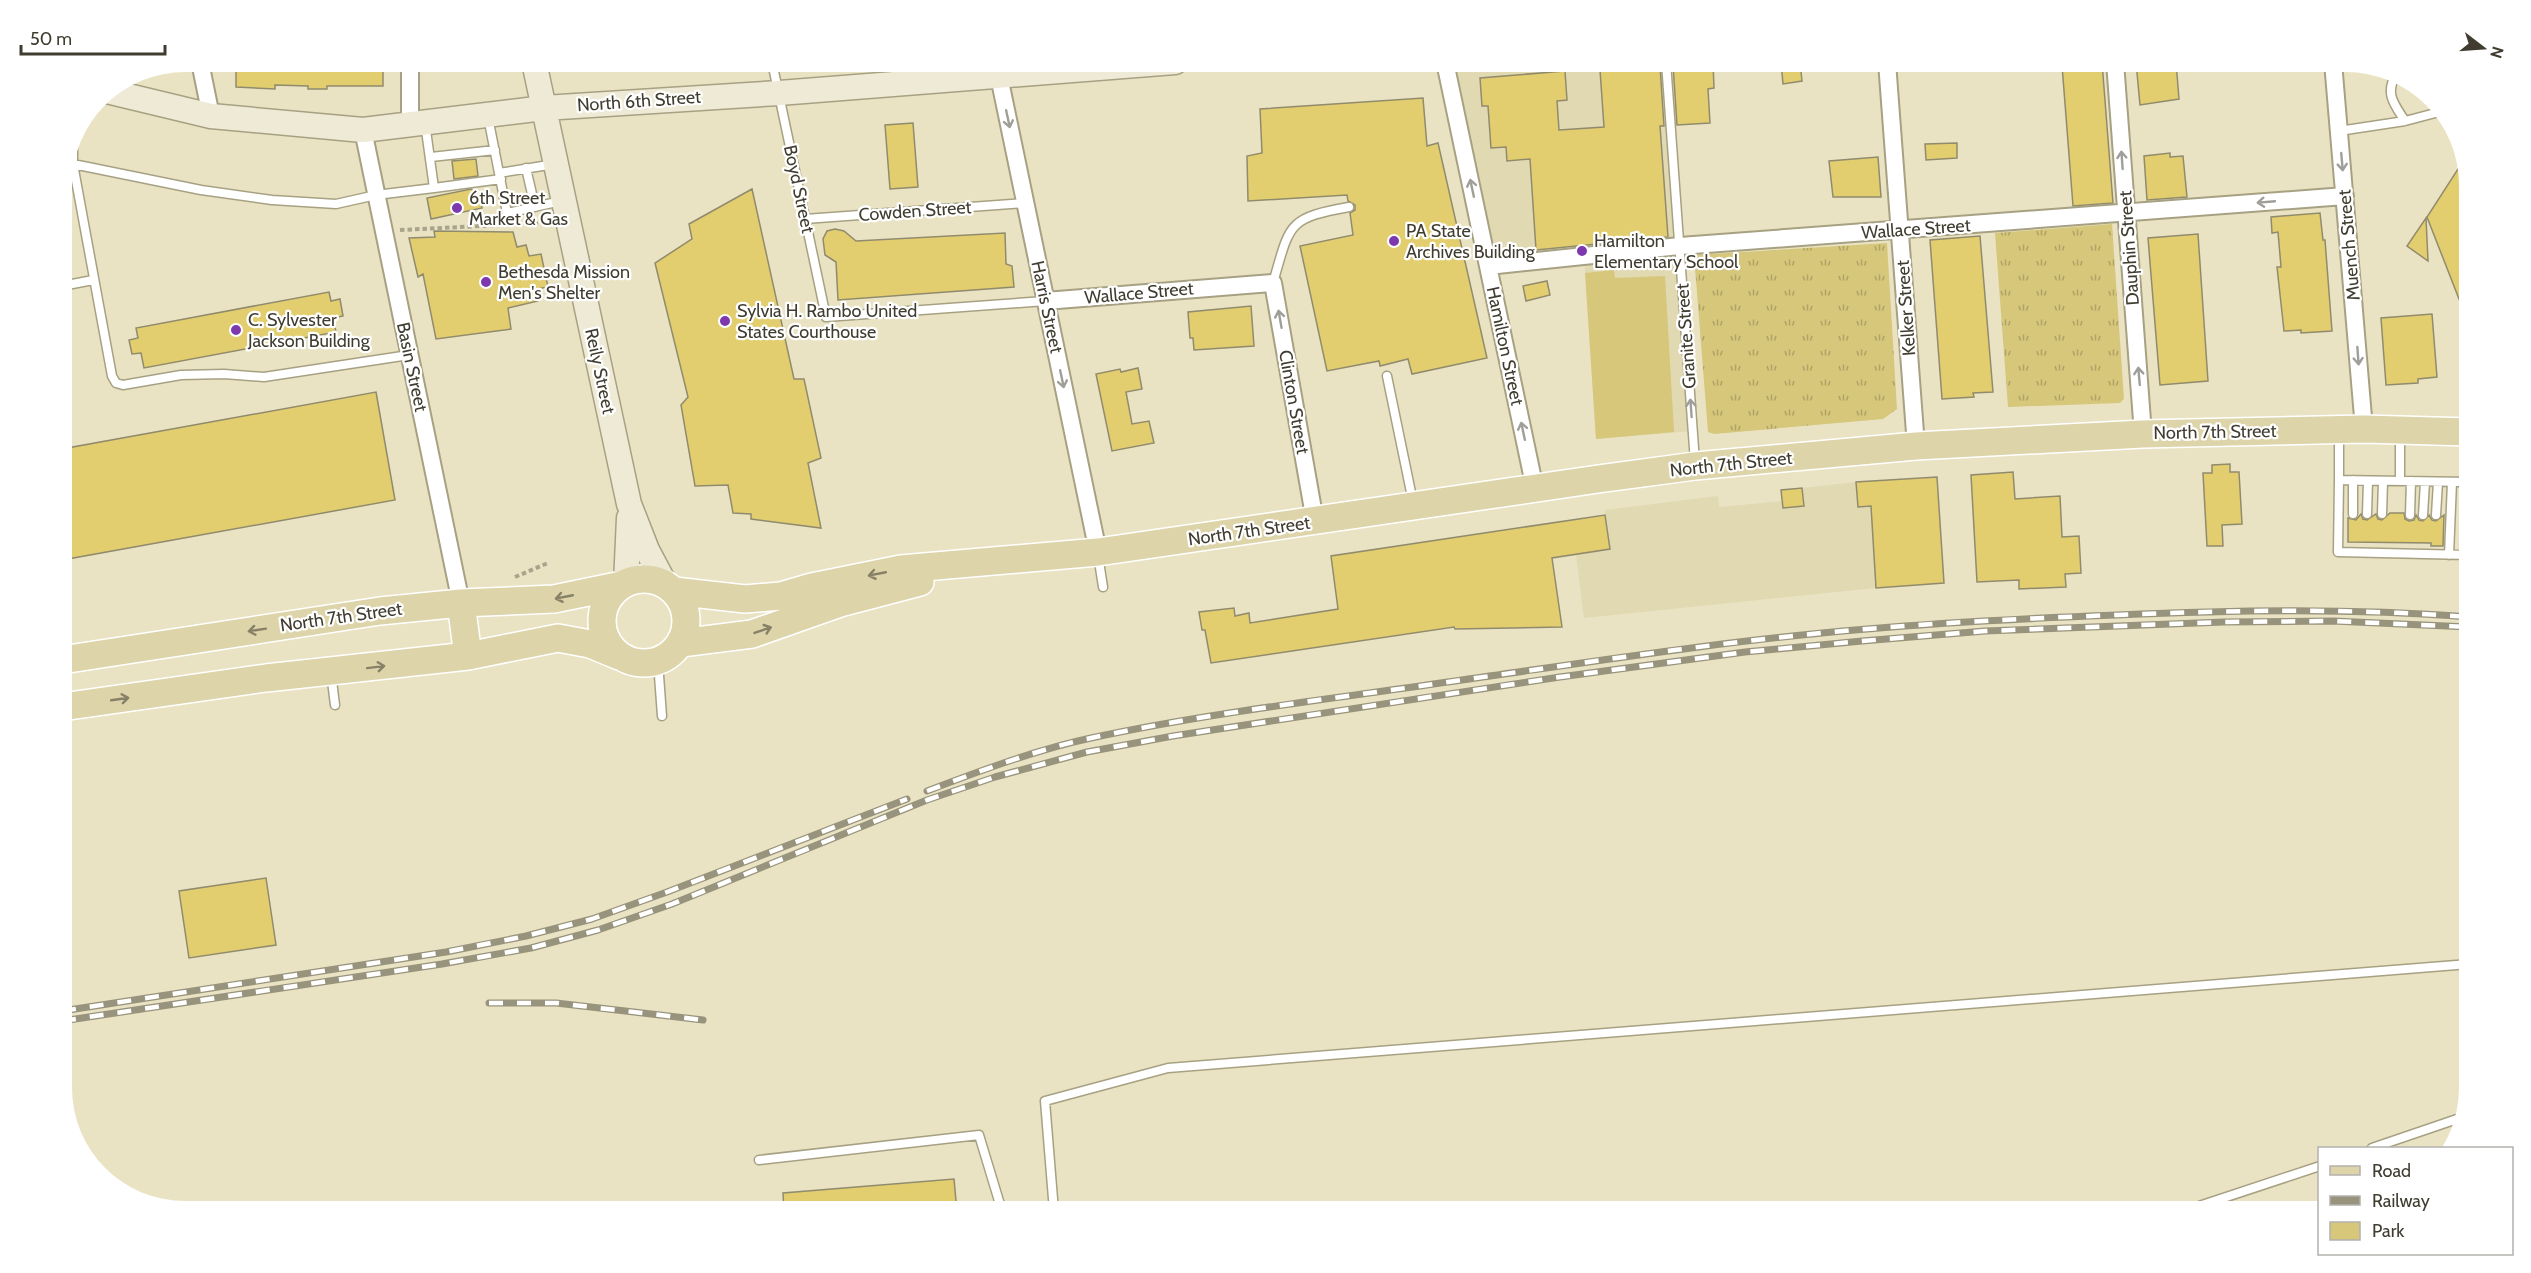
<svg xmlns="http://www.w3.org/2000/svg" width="2531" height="1273" viewBox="0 0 2531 1273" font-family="Cabin,sans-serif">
<defs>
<pattern id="grass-tufts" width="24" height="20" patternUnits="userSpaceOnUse" patternTransform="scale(1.5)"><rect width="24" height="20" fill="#d6c77b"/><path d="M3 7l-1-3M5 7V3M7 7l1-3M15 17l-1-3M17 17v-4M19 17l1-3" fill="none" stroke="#afa365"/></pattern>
</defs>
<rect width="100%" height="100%" fill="#eae3c3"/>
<path fill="#e1d9b1" d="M1445 62H1666L1693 431 1596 439 1584 256 1488 266Z
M1856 482 1858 507 1871 506 1876 588 1584 618 1576 555 1610 549 1605 510 1718 496 1719 507 1782 501 1783 508 1804 506 1802 488Z"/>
<path fill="url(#grass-tufts)" d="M2112 224 2124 399 2120 403 2008 407 1995 233Z
M1887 243 1897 409 1883 419 1714 434 1708 432 1694 255Z"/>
<path fill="#d6c77b" d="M1614 270 1615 278 1665 276 1674 432 1596 439 1585 273Z"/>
<path fill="#e2ce6f" stroke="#918b6d" stroke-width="1.5" d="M236 62H383V86H327V89H308V86L275 85V89L236 87Z
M1676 62H1713L1714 88 1708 89 1710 123 1677 125 1673 65H1676Z
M1781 62H1800L1802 81 1783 84Z
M2076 62H2102L2113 203 2073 206 2062 65Z
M2136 62H2176L2179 99 2140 105Z
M1660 66 1664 126H1660L1668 237 1536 250 1530 159 1507 161 1506 147 1491 148 1488 106H1482L1480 78 1565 71 1567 100 1557 101 1559 130 1604 127 1600 70Z
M1423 98 1427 146 1438 143 1487 358 1412 374 1408 359 1380 366 1379 361 1327 371 1300 246 1353 235 1350 213 1355 210V205L1348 201 1347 195 1248 201 1247 156 1262 153 1260 109Z
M913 123 918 187 890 189 885 125Z
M1957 143V158L1926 160 1925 144Z
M2170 153V157L2183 156 2187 197 2147 200 2144 156Z
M1878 157 1881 197H1833L1829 161Z
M476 159 478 176 454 179 452 161Z
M2458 169 2469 177 2468 322 2427 217Z
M471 189 481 197 482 208 431 219 427 198Z
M752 189 794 379H804L821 458 808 463 821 528 751 519V514L733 513 728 485 695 486 681 405 688 397 655 263 692 239 689 224Z
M2320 213 2323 240H2325L2332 331 2301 333V330L2284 331 2277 267H2281L2278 232 2272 233 2271 217Z
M2426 218 2428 261 2407 246Z
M835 229 844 231 856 241 1005 233 1006 264 1012 266 1014 287 838 300 836 262 825 255 823 239 827 231Z
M434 231 513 232 517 247 526 245 529 256 541 254 548 287 536 289 538 301 508 308 511 329 436 339 423 274 418 277 409 238 435 237Z
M2198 234 2208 381 2160 385 2148 238Z
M1980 236 1993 392 1973 393 1974 397 1942 399 1930 240Z
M1547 281 1550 295 1526 301 1523 286Z
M329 292 331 301 340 299 343 316 333 318 336 332 144 368 141 353 132 354 129 340 138 338 136 328Z
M1251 306 1254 346 1194 350 1193 338H1190L1188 312Z
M2432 314 2437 377 2418 379V383L2386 385 2381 318Z
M1138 368 1142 389 1126 392 1132 424 1149 421 1154 443 1112 451 1096 374 1120 369 1121 372Z
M376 392 395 500 62 560V449Z
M2230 464V472H2239L2242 524 2222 525 2223 546H2207L2203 473H2212V465Z
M2013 472 2015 499 2060 496 2062 537 2079 536 2081 573 2065 574 2066 587 2019 589V580L1977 582 1971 475Z
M1937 477 1944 583 1876 588 1871 506 1858 507 1856 482Z
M1802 488 1804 506 1783 508 1781 490Z
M2390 513H2404L2405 519 2409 521 2414 520 2416 515 2419 520 2423 521 2429 515 2432 520 2436 521 2444 515 2443 546H2431V543L2348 542V518L2356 520 2361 514 2363 519 2367 520 2376 514 2378 519 2382 520Z
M1605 515 1610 549 1552 558 1562 627 1455 629 1454 627 1211 663 1205 630H1202L1199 612 1234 608 1235 616 1249 613 1250 623 1338 609 1331 556Z
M266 878 276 945 189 958 179 891Z
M954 1179 957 1212H784L783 1193Z"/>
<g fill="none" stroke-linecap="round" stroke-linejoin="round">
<defs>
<path id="lane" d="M772 62 826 317 1045 301
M1666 62 1695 462
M2397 73C2384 93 2394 104 2405 121
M488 117 499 173
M2339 131 2405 121 2443 111
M73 133V164L112 376 116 383 123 385 181 375 224 374 264 377 409 355
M431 157 495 150
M555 164 499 173 507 213 561 201
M526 168 535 207
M63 172 73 164 201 190 272 200 336 204 376 195 434 188 425 123
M434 188 501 179
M805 219 1025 203
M1273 283C1290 224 1287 218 1349 207
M62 286 93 280
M1387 376 1413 502
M2339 480V433
M2400 481V434
M2469 482 2339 480 2338 552 2469 555
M2353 514V480
M2367 514 2368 481
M2382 514 2383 481
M2410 515 2411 481
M2423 515 2425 482
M2436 515 2438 482
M1098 555 1103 587
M2449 555 2452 482
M658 662 662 716
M331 673 335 705
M2372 1148 2463 1117
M759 1160 979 1135 1002 1211
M1054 1211 1045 1101 1168 1068 2469 964
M2184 1211 2320 1166"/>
<path id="street" d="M200 62 211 116
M410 62V124
M996 62 1098 552
M1445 62 1535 489
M1887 62 1916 446
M2115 62 2143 434
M2333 62 2364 429
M363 130 461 603
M1488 266 1680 246 2345 196
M1045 301 1273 283 1315 521"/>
<path id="secondary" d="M534 62 629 504 647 550 665 584
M107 91 211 116 363 130 544 108 779 93 1175 62
M626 583 629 518"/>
<path id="primary" d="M602 621a42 42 0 1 1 84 0a42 42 0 1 1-84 0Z
M674 591 745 599 781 596 812 587 901 569 1098 552 1598 479 1695 466 1916 446 2143 434 2364 429 2469 432
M461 603 468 656
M681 643 752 634 840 603 920 582
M62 660 380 611 461 603 554 599 622 585
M62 707 266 678 468 656 558 638 590 644 619 656"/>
</defs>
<use href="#lane" stroke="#a7a183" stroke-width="11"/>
<use href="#street" stroke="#a7a183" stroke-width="20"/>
<use href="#secondary" stroke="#a7a183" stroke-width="27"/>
<use href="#primary" stroke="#fff" stroke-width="30"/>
<path stroke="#a9a48b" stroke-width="4" stroke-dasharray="4.5 3" stroke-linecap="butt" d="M526 224 549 223
M400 230 501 225
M515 577 548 563"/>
<use href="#lane" stroke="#fff" stroke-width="8"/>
<use href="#street" stroke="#fff" stroke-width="16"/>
<use href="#secondary" stroke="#eeead5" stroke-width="24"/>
<use href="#primary" stroke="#ddd4aa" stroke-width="27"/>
<defs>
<path id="rail" d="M927 791C980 771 1035 750 1091 738 1213 712 1339 698 1462 680 1597 661 1731 640 1867 629 1950 622 2033 618 2117 615 2235 610 2352 608 2469 617
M489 1003H556L703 1020
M62 1011 446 952 526 936 592 919 667 892 907 799
M62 1021 442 964 531 948 598 930 672 904 927 800 995 777 1087 752 1173 736 1560 677 1745 652 1862 641 1985 631 2224 622 2333 621 2469 627"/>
</defs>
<use href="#rail" stroke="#98937c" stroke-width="7"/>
<use href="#rail" stroke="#fff" stroke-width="4.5" stroke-dasharray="14" stroke-linecap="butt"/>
</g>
<defs><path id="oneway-shaft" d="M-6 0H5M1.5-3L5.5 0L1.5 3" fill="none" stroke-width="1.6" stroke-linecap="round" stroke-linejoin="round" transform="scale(1.5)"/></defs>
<g stroke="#a09e98">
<use href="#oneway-shaft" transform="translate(1008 119) rotate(78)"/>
<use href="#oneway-shaft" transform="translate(2122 160) rotate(-94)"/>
<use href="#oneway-shaft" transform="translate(2342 162) rotate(85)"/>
<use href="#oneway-shaft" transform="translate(1472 188) rotate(-102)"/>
<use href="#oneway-shaft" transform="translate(2266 202) rotate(175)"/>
<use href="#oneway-shaft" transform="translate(1280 319) rotate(-100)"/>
<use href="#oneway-shaft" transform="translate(2358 356) rotate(86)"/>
<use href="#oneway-shaft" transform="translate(2139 376) rotate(-95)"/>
<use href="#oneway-shaft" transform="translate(1062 379) rotate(78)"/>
<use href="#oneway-shaft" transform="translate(1691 408) rotate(-94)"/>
<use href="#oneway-shaft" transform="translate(1523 431) rotate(-102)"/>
</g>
<g stroke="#878167">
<use href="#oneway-shaft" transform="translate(877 574) rotate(169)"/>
<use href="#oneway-shaft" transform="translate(564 597) rotate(169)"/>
<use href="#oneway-shaft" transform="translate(257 630) rotate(171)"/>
<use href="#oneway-shaft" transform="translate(763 630) rotate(-19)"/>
<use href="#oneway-shaft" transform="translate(376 667) rotate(-7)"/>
<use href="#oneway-shaft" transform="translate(120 699) rotate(-8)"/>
</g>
<g fill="#7c38ac" stroke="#fff" stroke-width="2">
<circle cx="457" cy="208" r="6"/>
<circle cx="1394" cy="241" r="6"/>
<circle cx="1582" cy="251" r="6"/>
<circle cx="486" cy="282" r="6"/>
<circle cx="725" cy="321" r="6"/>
<circle cx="236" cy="330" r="6"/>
</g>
<g text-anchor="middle" stroke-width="4.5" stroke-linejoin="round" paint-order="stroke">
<g font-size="18" fill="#403d30" stroke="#fff">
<text transform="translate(639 101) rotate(-4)" y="6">North 6th Street</text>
<text transform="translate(799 189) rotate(78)" y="6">Boyd Street</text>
<text transform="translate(915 211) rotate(-4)" y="6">Cowden Street</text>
<text transform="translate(1916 229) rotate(-4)" y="6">Wallace Street</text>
<text transform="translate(2349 245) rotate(-95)" y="6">Muench Street</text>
<text transform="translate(2129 248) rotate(-94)" y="6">Dauphin Street</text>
<text transform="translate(1139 293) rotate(-5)" y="6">Wallace Street</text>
<text transform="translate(1047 307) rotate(78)" y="6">Harris Street</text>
<text transform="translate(1906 308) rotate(-94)" y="6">Kelker Street</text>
<text transform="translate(1686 336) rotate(-94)" y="6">Granite Street</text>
<text transform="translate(1505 346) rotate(78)" y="6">Hamilton Street</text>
<text transform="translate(412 367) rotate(78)" y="6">Basin Street</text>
<text transform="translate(600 371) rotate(78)" y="6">Reily Street</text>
<text transform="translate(1294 402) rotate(80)" y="6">Clinton Street</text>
<text transform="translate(2215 432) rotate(-1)" y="6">North 7th Street</text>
<text transform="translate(1731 464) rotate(-6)" y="6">North 7th Street</text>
<text transform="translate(1249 531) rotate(-8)" y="6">North 7th Street</text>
<text transform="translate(341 617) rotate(-8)" y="6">North 7th Street</text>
</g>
<g font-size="18" fill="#403d30" stroke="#fff" text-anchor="start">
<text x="469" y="204">6th Street<tspan x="469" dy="21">Market &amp; Gas</tspan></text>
<text x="1406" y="237">PA State<tspan x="1406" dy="21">Archives Building</tspan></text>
<text x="1594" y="247">Hamilton<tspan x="1594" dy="21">Elementary School</tspan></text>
<text x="498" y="278">Bethesda Mission<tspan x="498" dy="21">Men's Shelter</tspan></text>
<text x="737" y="317">Sylvia H. Rambo United<tspan x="737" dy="21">States Courthouse</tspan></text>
<text x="248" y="326">C. Sylvester<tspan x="248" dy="21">Jackson Building</tspan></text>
</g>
</g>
<path d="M0 0H2531V1273H0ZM185 72H2346A113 113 0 0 1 2459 185V1088A113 113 0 0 1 2346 1201H185A113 113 0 0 1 72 1088V185A113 113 0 0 1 185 72Z" fill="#fff" fill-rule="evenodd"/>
<rect x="2318" y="1147" width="195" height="108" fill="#ffffff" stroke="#b3b1ac" stroke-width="1.5"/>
<rect x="2330" y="1166" width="30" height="9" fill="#ddd4aa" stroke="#b3b1ac" stroke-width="1.5"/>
<text x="2372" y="1177" font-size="18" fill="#403d30">Road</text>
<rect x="2330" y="1196" width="30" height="9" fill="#98937c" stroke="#b3b1ac" stroke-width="1.5"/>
<text x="2372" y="1207" font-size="18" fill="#403d30">Railway</text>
<rect x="2330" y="1222" width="30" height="18" fill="#d6c77b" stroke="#b3b1ac" stroke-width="1.5"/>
<text x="2372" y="1237" font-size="18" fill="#403d30">Park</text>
<g transform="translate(2483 48) rotate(107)" stroke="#ffffff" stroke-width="4.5" paint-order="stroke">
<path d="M0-4.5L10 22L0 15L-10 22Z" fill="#403d30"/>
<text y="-9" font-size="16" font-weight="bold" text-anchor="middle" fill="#403d30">N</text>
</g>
<path d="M21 45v9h144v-9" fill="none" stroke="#403d30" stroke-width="3"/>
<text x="30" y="45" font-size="18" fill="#403d30" stroke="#ffffff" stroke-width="4.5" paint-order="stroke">50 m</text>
</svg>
